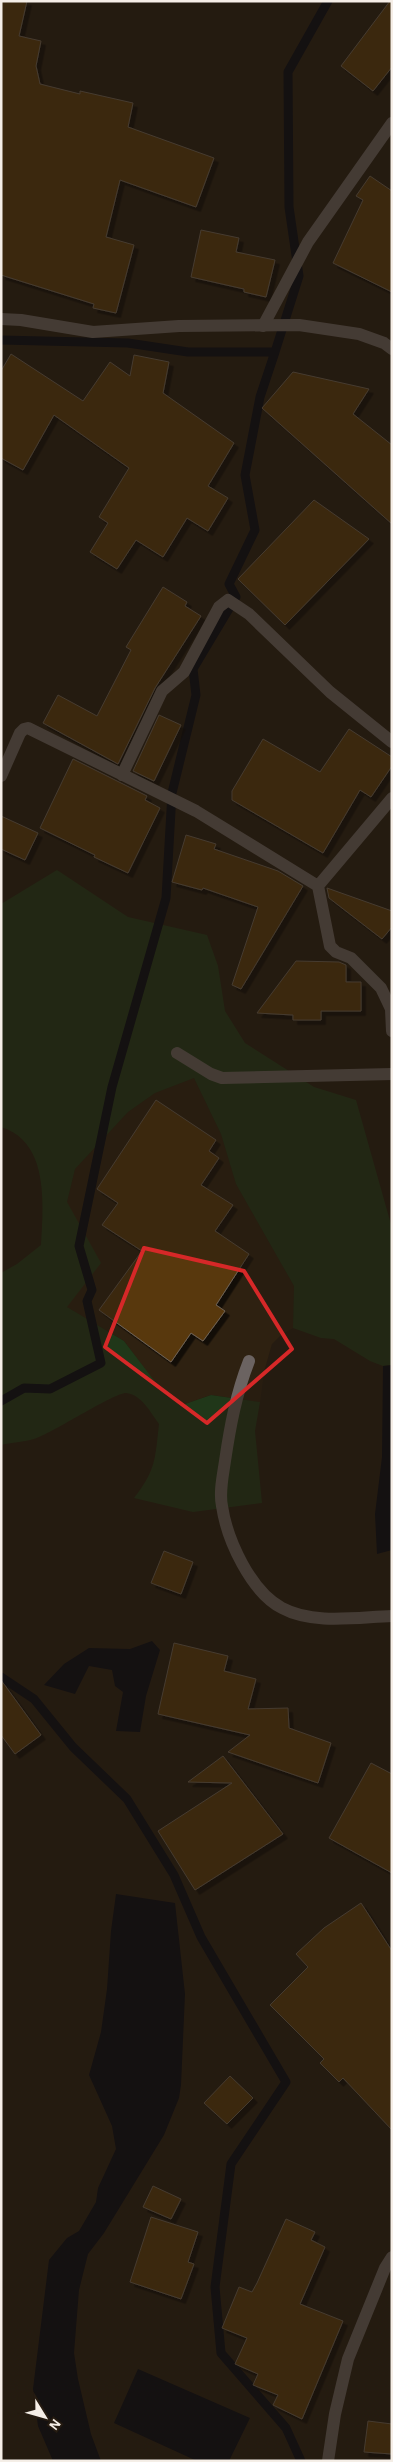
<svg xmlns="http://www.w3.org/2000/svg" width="393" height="2462" viewBox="0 0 393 2462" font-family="'Alegreya Sans',sans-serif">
<defs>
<filter id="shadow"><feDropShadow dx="4.5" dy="4.5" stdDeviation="0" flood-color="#0009"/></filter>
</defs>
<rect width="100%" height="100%" fill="#251b11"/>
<path fill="#2e2111" d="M194 1078 221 1134 236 1184 294 1286 293 1328 282 1334 272 1344 264 1372 260 1402 211 1395 185 1404 165 1396 124 1341 67 1307V1202L75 1169 128 1112 155 1093Z"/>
<path fill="#203719" d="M57 870 128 917 207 935 218 966 225 1011 245 1043 314 1087 356 1100 392 1228V1365L383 1366 370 1361 334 1339 321 1338 293 1328 294 1286 236 1184 221 1134 194 1078 155 1093 128 1112 75 1169 67 1202 101 1263 67 1307 124 1341 166 1396 185 1404 211 1395 260 1402 255 1431 262 1503 193 1512 134 1498C156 1470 155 1459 159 1424 151 1413 141 1394 126 1393 114 1393 57 1430 39 1437 28 1442 13 1442 1 1445V1273L17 1264 41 1245C43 1206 50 1142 1 1127V904Z"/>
<path fill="#000513" d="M392 1365V1550L377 1554 375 1514 382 1457 383 1366Z
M152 1641 160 1650 146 1696 140 1732 116 1731 123 1692 115 1686 112 1670 89 1666 75 1694 44 1685 64 1664 89 1648 130 1649Z
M116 1894 175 1903 185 1994 181 2085 179 2098 164 2135 104 2233 88 2254 79 2290 74 2353 78 2379 91 2434 101 2461H53L38 2426 33 2389 49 2260 67 2238 79 2231 96 2202 98 2188 116 2149 112 2126 89 2075 101 2032 107 1989 111 1931Z
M138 2369 250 2418 229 2461H197L114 2423Z"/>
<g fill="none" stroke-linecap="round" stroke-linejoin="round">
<path stroke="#000513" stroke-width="9" d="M1 340 128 343 188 352H275L299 276 289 207 288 72 328 1
M1 1401 24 1388 50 1389 101 1363 87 1301 92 1290 79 1246 112 1087 166 898 172 793 196 695 193 669 236 597 229 584 255 530 245 475 260 397 275 352
M1 1677 34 1699 73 1747 127 1799 174 1875 201 1937 286 2082 231 2164 215 2287 221 2353 286 2428 301 2461"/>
</g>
<path fill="#583709" stroke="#6e6256" filter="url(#shadow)" d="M1 1H27L19 36 41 41 36 66 40 84 80 94V91L133 103 128 127 214 158 196 207 120 180 106 237 134 245 116 313 93 308 94 304 1 275Z
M390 1H392V67L373 91 341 66Z
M370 176 392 191V292L333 263 363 200 356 196Z
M201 230 239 238 236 252 275 260 266 297 244 292V289L191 277Z
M11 354 83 401 110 362 130 376 134 355 169 362 163 393 234 443 208 486 228 498 208 531 187 518 163 557 136 540 117 569 90 552 108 523 99 517 129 468 54 415 23 470 1 458V371Z
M293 372 369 389 353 414 392 445V524L262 408Z
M314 500 369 539 285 625 238 579Z
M163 587 187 602 185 606 201 616 155 688 118 764 43 723 58 695 97 716 131 650 126 647Z
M159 715 181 725 154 781 133 771Z
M349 729 392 757V766L371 797 360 790 323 853 232 800V791L263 739 320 772Z
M73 759 147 796 145 800 160 808 128 873 94 857 95 855 40 828Z
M1 816 38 833 25 860 1 849Z
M186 835 216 844 214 849 278 871 303 886 241 989 232 985 258 907 203 888 202 890 172 882Z
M327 888 392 911V927L382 939 329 898Z
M296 961 339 962 346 965V982H361V1011H321V1020H293V1015L257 1013Z
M156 1100 216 1140 209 1151 219 1158 201 1185 233 1205 215 1231 249 1254 216 1305 225 1311 203 1341 191 1333 171 1362 99 1310 142 1251 102 1225 118 1203 97 1189Z
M164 1551 193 1562 181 1594 151 1583Z
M174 1643 228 1656 224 1671 256 1679 248 1709 288 1708 289 1728 331 1743 318 1783 228 1752 250 1735 158 1714Z
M1 1680 41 1735 15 1754 1 1735Z
M223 1756 283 1834 195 1890 158 1831 232 1783 188 1782Z
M371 1763 392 1774V1873L329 1838Z
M361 1903 392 1951V2130L343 2078 339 2082 320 2063 324 2059 270 2005 308 1967 296 1954 324 1928Z
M230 2076 253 2098 227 2124 204 2103Z
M153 2186 181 2199 171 2219 143 2207Z
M151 2217 198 2232 188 2262 194 2264 181 2299 130 2282Z
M286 2219 315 2232 311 2240 325 2247 300 2304 343 2321 302 2419 273 2405 278 2395 253 2385 258 2374 235 2364 247 2338 222 2328 239 2287 252 2292 257 2283Z
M368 2421 392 2424V2454L364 2452Z"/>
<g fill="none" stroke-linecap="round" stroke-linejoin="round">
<path stroke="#6b6361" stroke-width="12" d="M249 1361C236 1394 230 1427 225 1461 223 1475 219 1492 222 1506 227 1540 251 1592 282 1608 313 1625 358 1617 392 1616"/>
<path stroke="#6b6361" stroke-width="12" d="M263 326 308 242 392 123
M122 775 162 691 184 672 219 607 228 600 249 614 330 692 392 742
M1 776 20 733 24 729 28 728 196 811 318 886 330 946 336 952 351 958 381 988 391 1009 392 1031
M318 886 392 798
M177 1053 211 1074 222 1078 392 1074"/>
<path stroke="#6b6361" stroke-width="12" d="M1 319 21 320 93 332 179 326 299 325 359 334 384 343 392 349
M328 2461 335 2414 348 2359 385 2268 392 2257"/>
</g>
<path d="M0 0H393V2462H0ZM144 1248 244 1271 292 1349 207 1423 105 1347Z" fill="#251b11" fill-opacity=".55" fill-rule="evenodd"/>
<path fill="none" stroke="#d62828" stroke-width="4" stroke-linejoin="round" d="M144 1248 244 1271 292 1349 207 1423 105 1347Z"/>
<rect width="393" height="2462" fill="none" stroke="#f5eee7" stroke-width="5"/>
<g transform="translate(45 2417) rotate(127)" stroke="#251b11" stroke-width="4" paint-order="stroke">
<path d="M0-4L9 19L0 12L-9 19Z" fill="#f5eee7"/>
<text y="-8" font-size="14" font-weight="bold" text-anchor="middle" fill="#f5eee7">N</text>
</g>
</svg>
